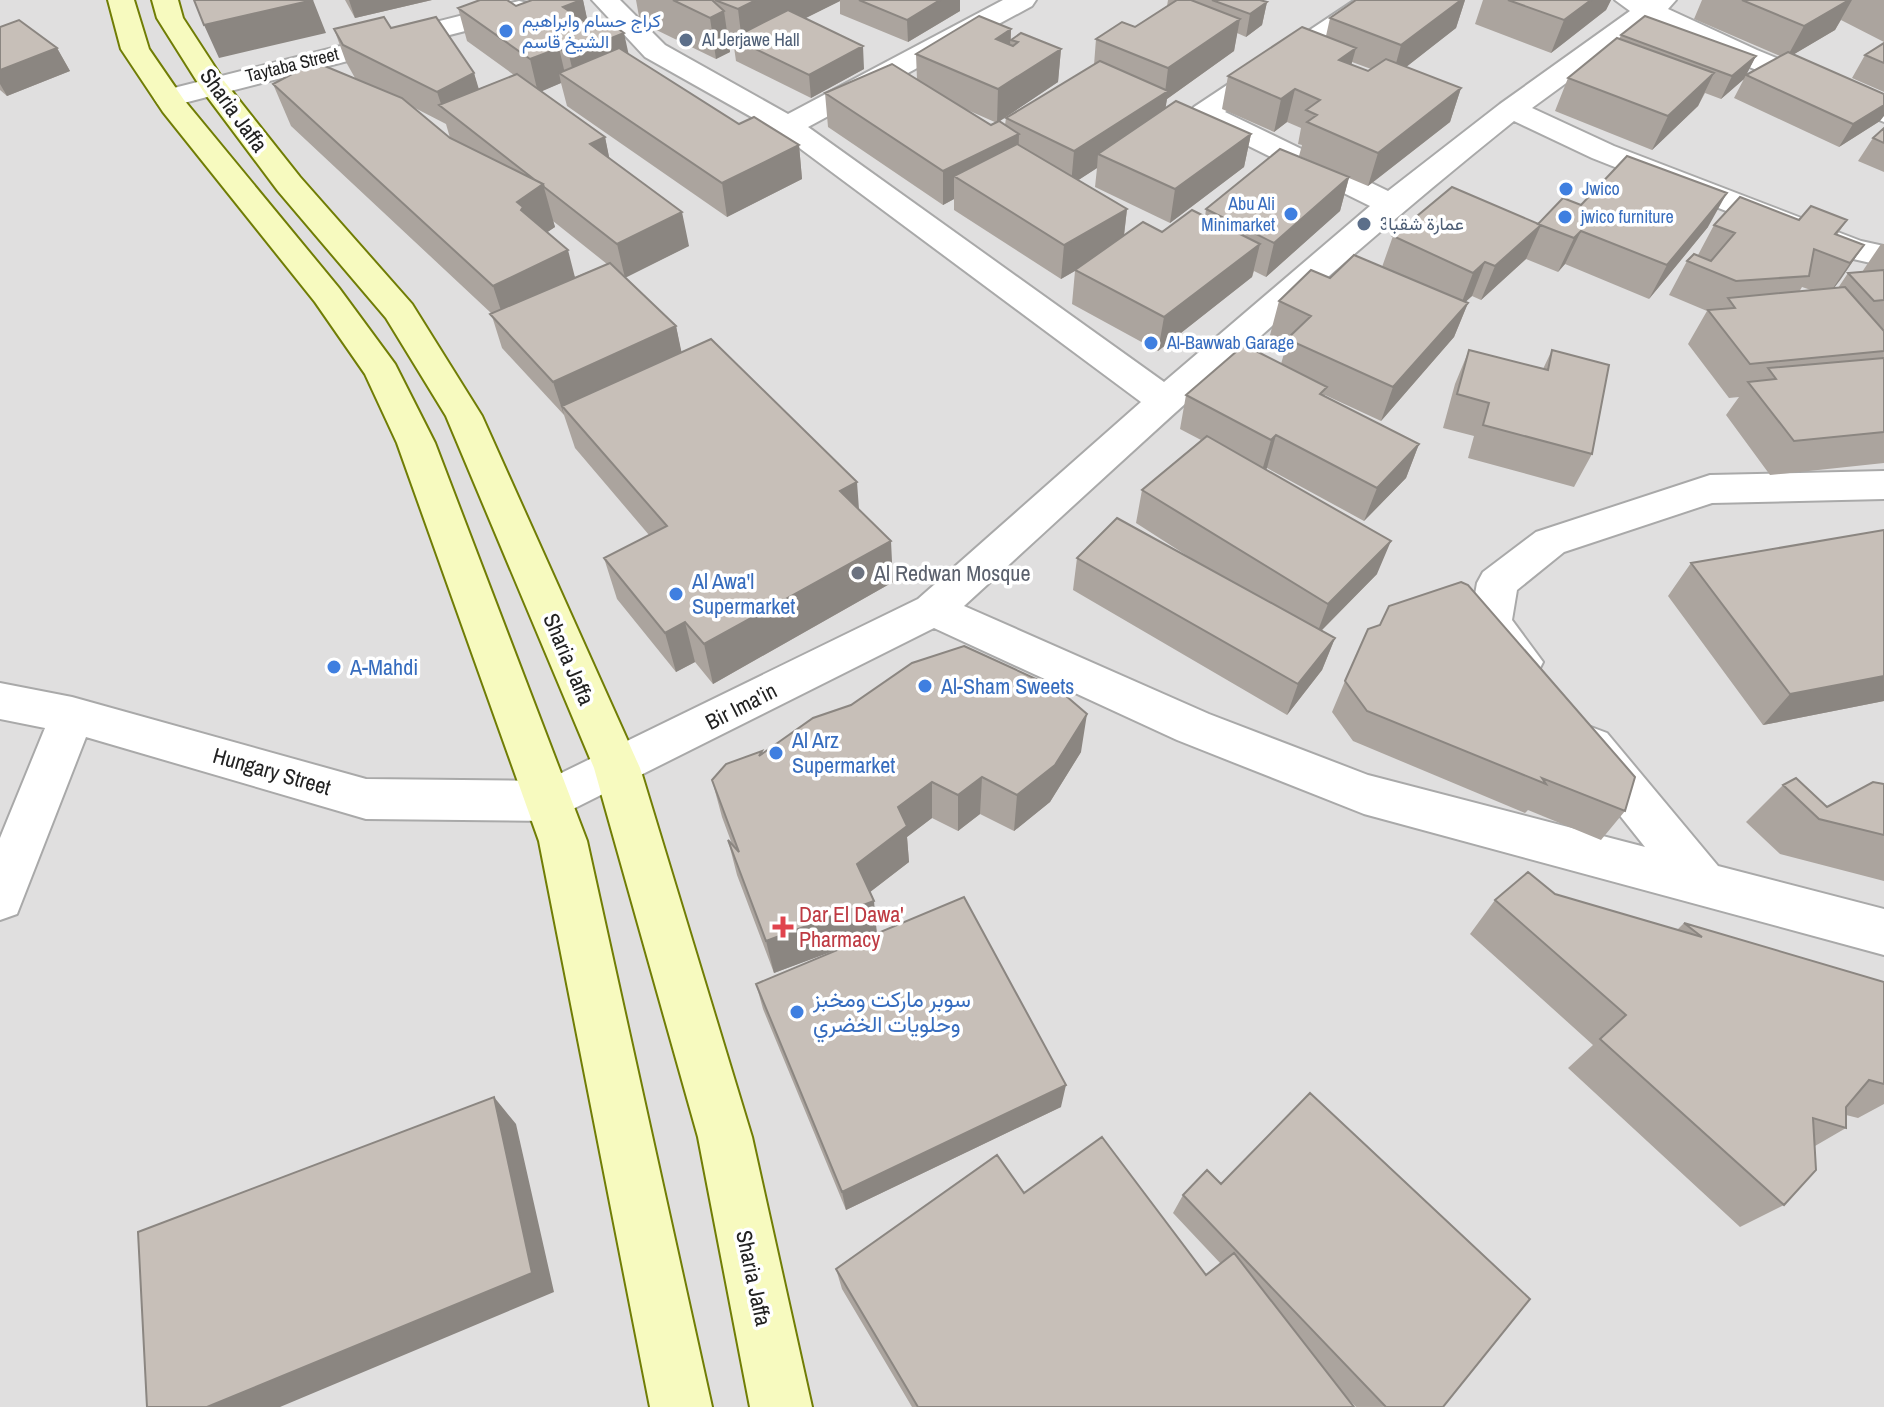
<svg xmlns="http://www.w3.org/2000/svg" width="1884" height="1407" viewBox="0 0 1884 1407" font-family="'Archivo Narrow',Vazirmatn,sans-serif">
<rect width="100%" height="100%" fill="#f2efe9"/>
<path fill="#e0dfdf" d="M0 0H1884V1407H0Z"/>
<g fill="none" stroke-linecap="round" stroke-linejoin="round">
<defs>
<path id="minor" d="M592 0H620L665 45 788 114 1003 0H1036L1032 6 808 127 1164 382 1370 206 1194 119 1189 113 1194 107 1355 0H1386L1225 112 1388 191 1500 104 1630 11 1615 0H1676L1668 9 1757 50 1884 103V122L1737 62 1651 21 1532 108 1614 146 1861 241 1884 246V266L1840 256 1592 158 1514 121C1323 274 1144 441 964 606L1209 714 1368 775 1645 847 1575 759 1568 746 1575 733 1591 727 1607 733 1718 866 1884 909V955L1364 814 1177 740 934 628 549 821 366 819 86 737 17 914 0 920V838L45 728 0 719V683L72 697 366 779 545 781 918 599 1141 402 778 132 645 57Z
M519 1 528 3 532 9 528 15 168 107 158 104 154 98 158 92Z
M1884 471V499L1712 503 1564 552 1517 590 1512 620 1543 662 1537 674C1504 685 1485 650 1470 623L1477 583 1483 572 1536 532 1710 475Z"/>
<path id="secondary" d="M108 0H134L149 49 184 100 339 288 395 364 435 443 587 841 712 1407H650L539 841 397 443 365 374 315 302 163 112 121 49Z
M152 0H178L183 18 224 81 300 177 412 304 482 416 640 768 752 1137 812 1407H750L698 1137 594 768 446 416 386 318 278 191 203 91 157 18Z"/>
</defs>
<use href="#minor" stroke="#a9a9a9" stroke-width="4"/>
<use href="#secondary" stroke="#707d05" stroke-width="4"/>
<use href="#minor" fill="#fff" fill-rule="evenodd"/>
<use href="#secondary" fill="#f7fabf" fill-rule="evenodd"/>
</g>
<path fill="#aba49e" fill-rule="evenodd" d="M345 0H432L355 18Z
M583 0 588 24 629 54 739 124 799 145 802 179 727 217 567 106 561 83 541 91 605 137 609 158 689 246 625 277 676 326 681 352 859 510 893 582 713 684 695 662 676 672 617 599 604 558 649 535 575 448 564 415 502 348 491 313 291 126 273 84 365 83 355 78 346 62 334 29 391 28 474 73 478 89 514 75 467 41 458 8 516 6ZM413 107 446 124 450 138ZM553 221 607 264 575 277 547 232 555 227Z
M636 0H960V11L908 42 840 14V1L805 18 864 69 811 98 736 61 734 47 729 44 730 52 716 59 640 22Z
M1168 0H1260L1267 2 1262 25 1246 37 1237 33 1234 51 1167 99 1165 108 1251 134 1244 167 1170 223 1095 187 1097 168 1078 180 1127 209 1124 236 1162 232 1205 217 1206 209 1324 167 1299 156 1302 145 1298 144 1301 128 1287 122 1274 132 1222 109 1228 76 1326 36 1330 18 1356 0H1465L1456 28 1406 67 1461 88 1450 122 1368 186 1349 178 1340 211 1266 277 1254 271 1252 277 1158 351 1072 304 1075 271 1061 279 954 210V199L943 205 828 127 825 93 917 80 916 54 1011 29V45V40L1061 49 1058 82 998 122 1005 125 1006 118 1094 65 1096 39 1135 27 1167 6ZM1352 62 1371 69 1368 71 1351 65ZM963 108 997 123 991 125Z
M1483 0H1611L1606 10 1551 53 1475 24Z
M1702 0H1884V42L1841 20 1835 30 1794 54 1880 121 1839 147 1734 98 1746 75 1780 56 1694 19Z
M0 27 57 48 70 71 7 96 0 90Z
M1621 35 1756 56 1744 79 1721 99 1705 93 1698 106 1652 150 1555 111 1568 78 1619 39Z
M1884 43V92L1852 78 1865 55Z
M1884 128V172L1858 161 1873 138Z
M1581 205 1708 227 1649 299 1565 264 1558 272 1526 259 1481 300 1472 296 1465 302 1468 303 1454 337 1381 421 1325 395 1324 396 1419 444 1406 478 1364 521 1267 468 1266 470 1377 574 1321 631 1335 638 1322 670 1287 715 1073 590 1077 558 1203 566 1136 523 1142 490 1201 440 1180 429 1186 395 1281 364 1287 343 1270 335 1279 301 1330 278 1382 267 1393 236 1538 224Z
M1799 220H1847L1837 235 1864 245 1834 288H1838L1848 273 1862 272 1881 244H1884V463L1770 475 1726 415 1739 397 1729 398 1688 344 1707 311 1669 295 1687 261 1698 255 1714 225ZM1802 287 1811 290 1799 292Z
M1469 350 1543 369 1552 350 1592 454 1574 487 1468 458 1474 436 1443 428 1455 384Z
M1691 563 1884 701 1763 725 1668 596Z
M1345 681 1625 811 1601 840 1528 810 1525 813 1353 741 1332 712Z
M762 751V753L1081 752 1050 802 1014 831 980 814 958 831 932 818 907 837 909 862 870 892 877 934 1061 1107 846 1210 763 1009 756 984 853 943 774 973 737 875 728 840 732 844 722 817 712 780Z
M1884 784V881L1780 854 1746 822 1783 785 1827 807Z
M1555 894 1677 930 1684 923 1884 982V1104L1858 1118 1846 1115V1128L1815 1146 1784 1205 1740 1227 1568 1068 1593 1045 1470 934 1495 900Z
M1024 1193 1206 1275 1221 1264 1173 1213 1183 1195 1443 1407H1356L1341 1391 1354 1407H912L842 1289 836 1269Z"/>
<path fill="#8b8681" d="M313 0 326 33 219 58 204 25Z
M349 0H432L355 18Z
M581 0H583L590 32 563 7Z
M756 0H840V1L750 46 742 42 738 9Z
M940 0H960V11L908 42 907 20Z
M1461 0H1465L1456 28 1392 78 1401 45Z
M1591 0H1611L1606 10 1551 53 1564 20Z
M1849 0H1852L1835 30 1786 59 1804 26Z
M1267 2 1262 25 1246 37 1250 14Z
M724 11 730 52 716 59 710 18Z
M1240 19 1234 51 1167 99 1163 124 1098 154 1097 168 1071 185 1074 151 1165 93 1168 68Z
M1011 29 1009 62 996 39Z
M624 33 631 65 576 85 569 55Z
M863 46 864 69 811 98 809 75Z
M57 48 70 71 7 96 0 84V70Z
M559 48 566 78 559 73 561 83 538 93 530 59Z
M1356 48 1347 80 1339 60Z
M1061 49 1058 82 997 123 998 89Z
M1756 56 1744 79 1721 99 1732 76Z
M474 73 484 106 442 107 437 92Z
M1714 73 1698 106 1652 150 1668 116Z
M1461 88 1450 122 1368 186 1378 153Z
M1295 89 1287 122 1274 132 1281 99Z
M1884 105V116L1880 121 1839 147 1853 124Z
M1019 134 1018 167 954 176V199L943 205V171Z
M1251 134 1244 167 1170 223 1175 189Z
M605 137 612 171 590 144Z
M799 145 802 179 727 217 722 183Z
M1349 177 1340 211 1266 277 1274 243Z
M543 184 555 227 533 242 517 202Z
M1727 193 1708 227 1649 299 1667 265Z
M1127 209 1123 243 1061 279 1064 245Z
M682 212 689 246 625 278 617 244Z
M1541 225 1526 259 1481 300 1495 266Z
M1581 231 1565 264 1558 272 1574 238Z
M1260 244 1252 277 1158 351 1164 317Z
M1864 245 1841 279 1827 297 1850 263Z
M568 250 579 293 507 329 493 286Z
M1485 262 1472 296 1460 307 1473 273Z
M1468 303 1454 337 1381 421 1393 387Z
M676 326 683 359 562 406 564 415 553 382Z
M1276 435 1267 468 1261 474 1271 440Z
M1419 444 1406 478 1364 521 1377 488Z
M857 482 860 523 840 491Z
M891 541 893 582 713 684 704 644Z
M1391 541 1377 574 1316 636 1328 604Z
M685 622 695 662 676 672 665 633Z
M1335 638 1322 670 1287 715 1298 684Z
M1884 676V701L1763 725 1790 694Z
M1087 714 1081 752 1050 802 1014 831 1017 795Z
M982 777 980 814 958 831V795Z
M932 782V818L907 837 909 862 861 899 857 864 898 807Z
M874 901 877 935 774 973 766 941Z
M1066 1085 1061 1107 846 1210 842 1192Z
M494 1097 516 1124 554 1292 280 1407H207Z"/>
<path fill="#c7bfb8" stroke="#8b8681" stroke-width="2" d="M194 0H313L204 25Z
M480 0H507L516 6 532 0H581L563 7 596 29 610 23 624 33 569 55 559 48 530 59 458 8Z
M673 0H712L724 11 710 18Z
M715 0H756L738 9Z
M859 0H940L907 20Z
M1177 0H1191L1240 19 1168 68 1096 39 1122 22 1135 27Z
M1212 0H1260L1267 2 1250 14Z
M1356 0H1461L1401 45 1330 18Z
M1508 0H1591L1564 20Z
M1742 0H1849L1804 26Z
M788 10 863 46 809 75 733 38Z
M979 16 1011 29 996 39 1013 46 1018 42 1011 40 1021 33 1061 49 998 89 916 54Z
M1645 16 1756 56 1732 76 1621 35Z
M384 17 391 28 436 17 474 73 437 92 343 45 334 29Z
M19 20 57 48 0 70V27Z
M1302 27 1356 48 1339 60 1368 71 1386 59 1461 88 1378 153 1307 122 1317 115 1306 110 1320 100 1295 89 1281 99 1228 76Z
M1617 38 1714 73 1668 116 1568 78Z
M1884 43V63L1865 55Z
M619 48 739 124 754 117 799 145 722 183 559 73Z
M1788 52 1884 94V105L1853 124 1746 75Z
M1100 61 1168 91 1074 151 1006 118Z
M315 62 402 98 450 138 543 184 517 202 523 207 521 210 568 250 493 286 273 84Z
M892 64 991 125 999 121 1019 134 943 171 825 93Z
M517 74 605 137 590 144 682 212 617 244 544 187 543 184 535 180 439 105Z
M1176 101 1251 134 1175 189 1098 154Z
M1884 128V143L1873 138Z
M1017 144 1127 209 1064 245 954 176Z
M1280 149 1349 177 1274 243 1206 209Z
M1627 156 1727 193 1667 265 1581 231 1574 238 1538 224 1563 198 1581 205Z
M1452 187 1541 225 1495 266 1485 262 1473 273 1393 236Z
M1740 197 1799 220 1811 206 1847 220 1835 234 1864 245 1850 263 1814 249 1809 276 1736 281 1687 261 1694 254 1711 261 1735 233 1714 225Z
M1192 210 1260 244 1164 317 1075 270 1143 222 1162 232Z
M1354 255 1468 303 1393 387 1287 339 1311 316 1279 301 1311 270 1330 278Z
M610 263 676 326 553 382 490 314Z
M1884 270V300L1874 301 1848 273Z
M1845 287 1884 331V351L1750 364 1708 310 1735 308 1728 298Z
M711 339 857 482 840 491 891 541 704 644 685 622 665 633 604 558 667 526 562 406Z
M1244 345 1327 387 1320 394 1419 444 1377 488 1276 435 1271 440 1186 395Z
M1469 350 1548 370 1552 350 1609 365 1592 454 1483 425 1489 403 1457 394Z
M1884 358V432L1794 441 1748 382 1776 379 1768 368Z
M1207 436 1391 541 1328 604 1142 490Z
M1117 518 1335 638 1298 684 1077 558Z
M1884 530V676L1790 694 1691 563Z
M1461 582 1468 585 1635 777 1625 811 1542 778 1546 784 1367 711 1345 681 1368 629 1380 625 1389 606Z
M964 646 1058 689 1087 714 1055 765 1017 795 982 777 958 795 932 782 898 807 907 826 857 864 874 901 766 941 728 840 739 852 712 780 726 764 762 751 759 756 813 718 851 705 912 663Z
M1796 778 1827 807 1873 782 1884 784V835L1819 819 1783 785Z
M1528 872 1555 894 1702 937 1684 923 1884 982V1084L1869 1080 1846 1107V1128L1813 1118 1816 1170 1784 1205 1600 1039 1626 1015 1495 900Z
M964 897 1066 1085 842 1192 756 984Z
M1310 1093 1530 1299 1443 1407H1386L1183 1195 1207 1170 1221 1184Z
M494 1097 532 1273 207 1407H147L138 1232Z
M1102 1137 1206 1275 1234 1253 1354 1407H918L836 1269 997 1155 1024 1193Z"/>
<g fill="#3f7fe0" stroke="#fff" stroke-width="3">
<circle cx="506" cy="31" r="8"/>
<circle cx="1566" cy="189" r="8"/>
<circle cx="1291" cy="214" r="8"/>
<circle cx="1565" cy="217" r="8"/>
<circle cx="1151" cy="343" r="8"/>
<circle cx="676" cy="594" r="8"/>
<circle cx="334" cy="667" r="8"/>
<circle cx="925" cy="686" r="8"/>
<circle cx="776" cy="753" r="8"/>
<circle cx="797" cy="1012" r="8"/>
</g>
<g fill="#5c6f8a" stroke="#fff" stroke-width="3">
<circle cx="686" cy="40" r="8"/>
<circle cx="1364" cy="224" r="8"/>
</g>
<circle fill="#6b7280" stroke="#fff" stroke-width="3" cx="858" cy="573" r="8"/>
<path fill="#e0444e" stroke="#fff" stroke-width="3" d="M779 915h8v8h8v8h-8v8h-8v-8h-8v-8h8z"/>
<g text-anchor="middle" stroke-width="7" stroke-linejoin="round" paint-order="stroke">
<g font-size="18" fill="#366cbe" stroke="#fff" text-anchor="start">
<text x="522" y="27">كراج حسام وابراهيم<tspan x="522" dy="21">الشيخ قاسم</tspan></text>
<text x="1582" y="195">Jwico</text>
<text x="1275" y="210" text-anchor="end">Abu Ali<tspan x="1275" dy="21">Minimarket</tspan></text>
<text x="1581" y="223">jwico furniture</text>
<text x="1167" y="349">Al-Bawwab Garage</text>
</g>
<g font-size="18" fill="#4e5e75" stroke="#fff" text-anchor="start">
<text x="702" y="46">Al Jerjawe Hall</text>
<text x="1380" y="230">عمارة شقبا3</text>
</g>
<g font-size="18" fill="#222" stroke="#fff">
<text transform="translate(292 65) rotate(-14)" y="6">Taytaba Street</text>
</g>
<g font-size="22" fill="#222" stroke="#fff">
<text transform="translate(234 110) rotate(54)" y="8">Sharia Jaffa</text>
<text transform="translate(569 659) rotate(67)" y="8">Sharia Jaffa</text>
<text transform="translate(741 706) rotate(-27)" y="8">Bir Ima'in</text>
<text transform="translate(272 771) rotate(16)" y="8">Hungary Street</text>
<text transform="translate(754 1278) rotate(78)" y="8">Sharia Jaffa</text>
</g>
<g font-size="22" fill="#5b616d" stroke="#fff" text-anchor="start">
<text x="874" y="581">Al Redwan Mosque</text>
</g>
<g font-size="22" fill="#366cbe" stroke="#fff" text-anchor="start">
<text x="692" y="589">Al Awa'l<tspan x="692" dy="25">Supermarket</tspan></text>
<text x="350" y="675">A-Mahdi</text>
<text x="941" y="694">Al-Sham Sweets</text>
<text x="792" y="748">Al Arz<tspan x="792" dy="25">Supermarket</tspan></text>
<text x="813" y="1007">سوبر ماركت ومخبز<tspan x="813" dy="25">وحلويات الخضري</tspan></text>
</g>
<g font-size="22" fill="#be3a42" stroke="#fff" text-anchor="start">
<text x="799" y="922">Dar El Dawa'<tspan x="799" dy="25">Pharmacy</tspan></text>
</g>
</g>
</svg>
